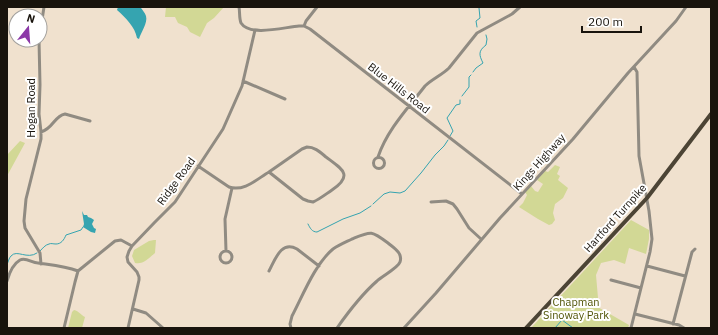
<svg xmlns="http://www.w3.org/2000/svg" width="718" height="335" viewBox="0 0 718 335" font-family="'IBM Plex Sans',sans-serif">
<rect width="100%" height="100%" fill="#f0e1ce"/>
<path fill="#d2d895" d="M166 7H224L214 18 207 23 200 37 190 32 187 27 178 23 175 17H165Z
M20 141 25 143 7 176V155Z
M555 165 560 167 557 174 560 176 558 180 568 188 563 198 555 204 553 213 555 220 552 224 549 225 538 219 519 207 523 203 527 195 525 192 531 186 535 191 538 192 543 184 537 180 545 171 548 172Z
M631 220 649 230V239L646 254 629 248 625 264 614 260 601 263 596 275 598 298 596 306 629 325 628 328H531Z
M154 240H156L155 253C149 258 143 265 135 263L132 256 134 250 149 241Z
M74 310C79 311 81 315 85 317L82 328H68L72 312Z"/>
<path fill="#35a4b0" d="M118 7H140C142 9 145 13 146 16 148 23 141 32 139 39L137 38C135 27 126 18 117 10Z
M82 211 84 215H87L88 217 91 218 94 220 92 224 94 228 96 229 95 233 91 232 83 227 84 224Z"/>
<g fill="none" stroke-linecap="round" stroke-linejoin="round">
<path stroke="#35a4b0" stroke-width="1" d="M477 27 476 21 480 18 479 8 480 7
M473 72 476 68 483 63C479 55 478 51 486 45L487 39 486 35
M462 96 469 87V77L471 75
M450 136 453 131 447 118 456 105 460 104V100
M373 204 384 194 390 192 400 193 405 191 421 173 435 155 444 146 448 140
M308 224C310 228 312 232 317 232L343 219 360 213 371 206
M40 251C43 248 45 245 49 244 51 243 53 244 56 244 61 244 64 240 66 235L81 230 83 227
M7 265C8 262 9 258 11 256 17 249 27 260 37 253
M555 328 562 320 573 328"/>
<path stroke="#908b82" stroke-width="3" d="M239 7C240 12 239 18 241 23 250 37 285 27 299 26H304L310 29 522 194
M304 26 306 21 317 7
M40 33 44 7
M39 40 40 85 39 114 41 132V139L26 199 24 221 25 228 40 253 41 264
M243 81 285 99
M41 132C53 129 54 116 65 114L90 121
M307 147C315 147 320 152 326 157 342 169 354 175 332 190 326 194 320 199 313 202L308 201 303 199 269 172 302 149Z
M378 157C387 130 408 108 425 86 432 79 442 75 449 68L477 33 512 14 520 7
M373.5 163a5.5 5.5 0 1 1 11 0a5.5 5.5 0 1 1-11 0Z
M198 166 229 187C244 192 257 179 269 172
M431 202 446 201 453 204 457 209 469 228 481 239
M226 251 225 219 232 188
M220 257a6 6 0 1 1 12 0a6 6 0 1 1-12 0Z
M647 266 685 276
M269 271C275 260 281 240 297 249L319 266
M611 280 641 288
M7 281C9 274 13 264 20 260 26 257 32 263 38 263 52 265 65 266 78 271
M133 309 146 313 163 328
M635 314 679 325 684 328
M673 324 692 252 695 249
M64 328 75 282 78 271 115 241 121 240 132 246
M128 328 139 280V277L137 272 128 262 127 257 129 251 132 246 155 222 175 202 223 129 242 86 255 30
M291 328 290 324 292 316C303 295 315 264 333 249 339 245 346 242 352 239 371 231 371 230 388 243 394 248 403 253 400 262 398 268 382 276 377 281 361 295 349 311 337 328
M404 328 436 293 500 218 573 139 628 73 676 21 686 7
M631 328 650 252 652 239 649 211 639 156 637 72 634 67"/>
<path stroke="#4c4435" stroke-width="4" d="M526 328 647 198 711 114"/>
</g>
<g text-anchor="middle" stroke-width="4" stroke-linejoin="round" paint-order="stroke">
<g font-size="11" fill="#19140d" stroke="#fff">
<text transform="translate(399 88) rotate(38)" y="4">Blue Hills Road</text>
<text transform="translate(31 108) rotate(-90)" y="4">Hogan Road</text>
<text transform="translate(539 162) rotate(-48)" y="4">Kings Highway</text>
<text transform="translate(176 181) rotate(-54)" y="4">Ridge Road</text>
<text transform="translate(615 218) rotate(-48)" y="4">Hartford Turnpike</text>
</g>
<g font-size="11" fill="#505305" stroke="#fff">
<text x="576" y="306">Chapman<tspan x="576" dy="13">Sinoway Park</tspan></text>
</g>
</g>
<rect width="718" height="335" fill="none" stroke="#19140d" stroke-width="16"/>
<g transform="translate(28 28) rotate(17)"><circle r="19" fill="#ffffff" stroke="#a3a19e"/>
<path d="M0-3L7 15L0 10L-7 15Z" fill="#8b38a7"/>
<text y="-6" font-size="11" font-weight="bold" text-anchor="middle" fill="#19140d">N</text>
</g>
<path d="M582 26v6h59v-6" fill="none" stroke="#19140d" stroke-width="2"/>
<text x="588" y="26" font-size="12" fill="#19140d" stroke="#ffffff" stroke-width="3" paint-order="stroke">200 m</text>
</svg>
